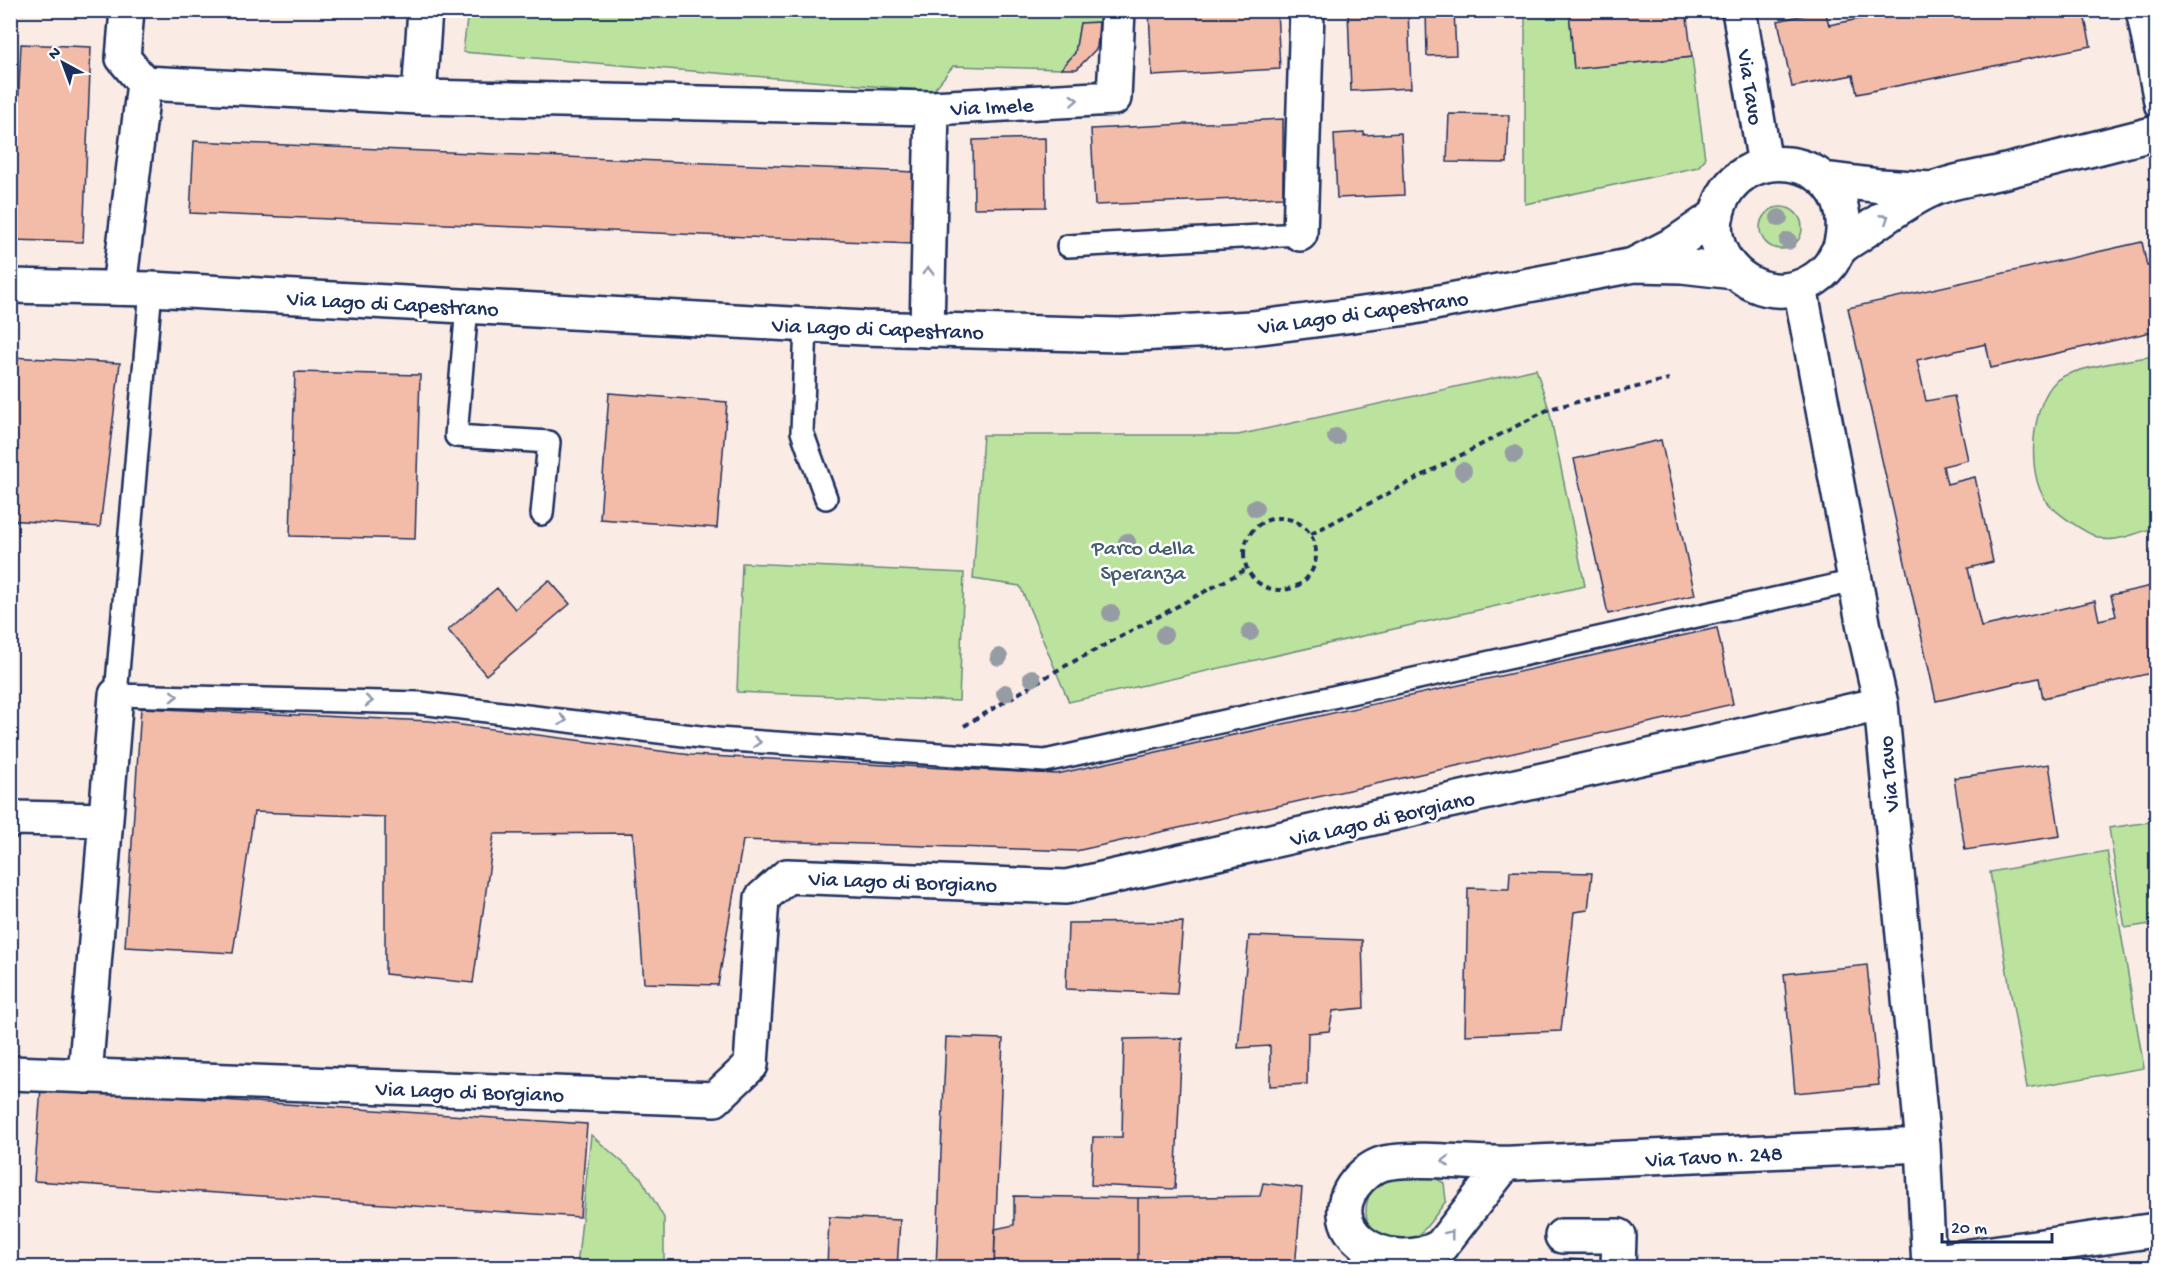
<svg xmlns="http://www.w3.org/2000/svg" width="2167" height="1278" viewBox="0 0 2167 1278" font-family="'Gochi Hand',sans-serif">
<rect width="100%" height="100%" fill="#fbebe5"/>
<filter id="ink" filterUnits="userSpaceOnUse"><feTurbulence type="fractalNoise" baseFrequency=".0167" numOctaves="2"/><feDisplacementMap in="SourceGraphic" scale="12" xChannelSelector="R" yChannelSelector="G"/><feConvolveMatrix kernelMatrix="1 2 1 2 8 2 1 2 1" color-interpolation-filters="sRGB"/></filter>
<g filter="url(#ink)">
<path fill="#bbe39e" stroke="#6b897e" stroke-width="1.5" d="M468 11H1100L1099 22 1080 23 1075 53 1061 69 953 66 933 91 463 52Z
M1525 11H1569L1574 69 1692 57 1705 159 1698 167 1525 204Z
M1760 228a21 21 0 1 1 42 0a21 21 0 1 1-42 0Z
M2148 357H2156V527C2143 531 2117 542 2103 539 2086 534 2049 510 2042 494 2027 465 2032 404 2056 381 2069 368 2129 360 2148 357Z
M1536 369 1549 409 1585 586 1069 702 1020 586 973 579 983 435H1238Z
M742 563 964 573 959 701 737 692Z
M2156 821V923L2125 928 2109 828Z
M2107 851 2144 1068 2027 1088 1990 872Z
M591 1135 641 1178 664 1218V1267H577Z
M1432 1176 1444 1183 1446 1201C1436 1214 1416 1247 1398 1243 1389 1241 1379 1235 1371 1231 1362 1212 1364 1187 1389 1180 1402 1176 1418 1176 1432 1176Z"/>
<path fill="#f3bca8" stroke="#1b2f5e" stroke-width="1.5" d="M1149 10H1277L1280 69 1152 76Z
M1348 10H1408L1411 88 1351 91Z
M1426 10H1454L1456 55 1427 56Z
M1569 10H1686L1692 57 1574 69Z
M1825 10 1829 25 1903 10H2083L2091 46 1857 94 1853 75 1792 87 1778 21Z
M1099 22 1097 48 1077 69H1061L1075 53 1080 23Z
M21 44 91 47 83 242 12 240Z
M1449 114 1509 115 1507 163 1447 162Z
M1283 119V197L1095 205 1091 129Z
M1364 132V135L1401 133 1404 195 1337 198 1334 134Z
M1045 138 1046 207 974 208 973 140Z
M194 141 915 172 912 244 190 213Z
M2142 242 2147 266 2156 264V331L1991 368 1986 344 1917 360 1926 401 1954 396 1968 460 1943 466 1947 484 1975 477 1993 562 1968 568 1981 627 2095 601 2099 620 2116 616 2111 595 2156 585V672L2043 698 2039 678 1936 701 1848 308Z
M10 357 120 363 100 527 10 520Z
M295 372 420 375 415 539 290 536Z
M609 393 727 402 717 528 600 519Z
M1661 440 1695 595 1608 614 1574 459Z
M549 580 570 604 486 675 448 630 497 588 515 609Z
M1717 628 1733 704 1076 851 743 840 718 985 644 983 633 833 494 834 473 983 385 974V817L254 812 233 953 125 947 141 708 430 721 691 755 1057 774Z
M2049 764 2060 836 1965 850 1954 778Z
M1510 871 1592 873 1588 910 1574 912 1561 1031 1465 1035 1468 888 1509 889Z
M1183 922 1177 994 1066 989 1068 923Z
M1249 936 1362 940 1364 1008 1333 1011 1329 1031 1308 1033 1307 1084 1270 1086V1046L1238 1048Z
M1867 965 1879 1085 1795 1093 1784 974Z
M946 1037 1003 1039 994 1267 936 1268Z
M1182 1038 1175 1189 1091 1185 1093 1137H1122L1124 1039Z
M41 1088 587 1124 580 1217 34 1181Z
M1263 1183 1302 1188 1295 1268H1138V1198L1260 1196Z
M1014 1196 1138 1198V1268H994L995 1229 1014 1225Z
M829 1217 900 1220 897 1268H827Z
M1564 1259 1602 1261V1268H1563Z"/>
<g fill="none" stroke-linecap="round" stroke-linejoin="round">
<defs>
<path id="lane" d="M2137 10 2156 107
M1068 246 1300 234
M151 289 116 695 420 703 717 739 1045 761 1855 581
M467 306 456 436 549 442 542 514
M806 325 802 432 826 498"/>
<path id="street" d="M127 10 123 58 144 83
M1739 10 1765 164
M419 97 425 10
M1300 234 1307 10
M1800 287 1865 633 1881 704 1923 1145 1929 1268
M119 288 144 83 419 97 932 108 1114 98 1118 10
M927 330 932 108
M10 821 14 818 106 820
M10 1073 715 1099 751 1065 762 898 787 876 1066 887 1881 704
M85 1076 116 695
M1505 1164 1441 1246C1385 1278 1313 1227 1360 1178 1369 1169 1379 1163 1391 1162 1432 1157 1473 1165 1514 1163 1650 1157 1786 1152 1923 1145
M1562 1236H1619L1618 1268
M1928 1262 2156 1230"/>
<path id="secondary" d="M1824 179 1880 186 1932 189
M1840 248C1841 242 1843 236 1843 230 1849 153 1736 137 1717 213 1707 253 1743 293 1784 290 1802 289 1820 278 1830 265 1834 260 1836 253 1840 249 1845 243 1855 238 1862 233 1883 219 1908 200 1931 190 1950 181 1981 177 2002 172 2053 159 2105 146 2156 133
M1635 264 1676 243 1717 215
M10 286 151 289 864 328 1119 335 1252 328 1408 308 1634 265 1682 266 1734 272"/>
</defs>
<use href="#lane" stroke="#1b2f5e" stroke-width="26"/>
<use href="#street" stroke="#1b2f5e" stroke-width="38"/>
<use href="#secondary" stroke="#1b2f5e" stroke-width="38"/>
<path stroke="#1b2f5e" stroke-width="4" stroke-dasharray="6 4.5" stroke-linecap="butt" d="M1244 554a36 36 0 1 1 72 0a36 36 0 1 1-72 0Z
M1311 534 1549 409 1669 379
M964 726 1056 671 1247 569"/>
<use href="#lane" stroke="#fff" stroke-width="21"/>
<use href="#street" stroke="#fff" stroke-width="33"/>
<use href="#secondary" stroke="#fff" stroke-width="33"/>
</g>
<g fill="#969ca4">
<circle cx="1779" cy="218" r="9"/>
<circle cx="1788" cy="241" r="9"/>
<circle cx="1336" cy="437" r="9"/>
<circle cx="1514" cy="454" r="9"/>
<circle cx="1463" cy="471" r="9"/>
<circle cx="1255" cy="508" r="9"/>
<circle cx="1127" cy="542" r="9"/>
<circle cx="1111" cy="613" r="9"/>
<circle cx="1250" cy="632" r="9"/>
<circle cx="1164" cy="635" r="9"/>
<circle cx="999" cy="657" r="9"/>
<circle cx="1032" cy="678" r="9"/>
<circle cx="1005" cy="693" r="9"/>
</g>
<defs><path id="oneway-chevron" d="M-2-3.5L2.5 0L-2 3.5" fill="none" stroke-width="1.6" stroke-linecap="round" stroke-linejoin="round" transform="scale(1.5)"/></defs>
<g stroke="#8d97ae">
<use href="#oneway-chevron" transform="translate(1074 100) rotate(-3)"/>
<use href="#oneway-chevron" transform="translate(1885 218) rotate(-33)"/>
<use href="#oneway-chevron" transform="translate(928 271) rotate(-89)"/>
<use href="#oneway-chevron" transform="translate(174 696) rotate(1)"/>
<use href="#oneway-chevron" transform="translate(369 701) rotate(1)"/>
<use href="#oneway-chevron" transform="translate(563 720) rotate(7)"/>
<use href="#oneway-chevron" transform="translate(757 742) rotate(4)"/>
<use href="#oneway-chevron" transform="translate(1446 1161) rotate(-178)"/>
<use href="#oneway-chevron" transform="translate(1450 1234) rotate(-52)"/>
</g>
</g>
<g text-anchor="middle" stroke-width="5" stroke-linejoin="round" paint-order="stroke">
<g font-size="22" fill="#1b2f5e" stroke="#fff">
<text transform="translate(1752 87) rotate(81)" y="8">Via Tavo</text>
<text transform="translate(992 105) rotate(-3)" y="8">Via Imele</text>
<text transform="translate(393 302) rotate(3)" y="8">Via Lago di Capestrano</text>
<text transform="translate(1363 311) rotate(-8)" y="8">Via Lago di Capestrano</text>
<text transform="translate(878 327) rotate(2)" y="8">Via Lago di Capestrano</text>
<text transform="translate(1887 774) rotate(-95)" y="8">Via Tavo</text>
<text transform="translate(1382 817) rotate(-13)" y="8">Via Lago di Borgiano</text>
<text transform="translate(903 880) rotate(2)" y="8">Via Lago di Borgiano</text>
<text transform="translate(470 1090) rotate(2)" y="8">Via Lago di Borgiano</text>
<text transform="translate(1714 1155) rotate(-3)" y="8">Via Tavo n. 248</text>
</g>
<g font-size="22" fill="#435c6e" stroke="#fff">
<text x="1143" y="554">Parco della<tspan x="1143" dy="25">Speranza</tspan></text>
</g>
</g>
<rect width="2167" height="1278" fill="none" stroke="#fff" stroke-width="36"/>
<rect x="18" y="18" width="2131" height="1242" fill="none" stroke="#1b2f5e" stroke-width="2" filter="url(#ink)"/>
<g transform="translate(63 63) rotate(319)" stroke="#ffffff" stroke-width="4.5" paint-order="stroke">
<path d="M0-4.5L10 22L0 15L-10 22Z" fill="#1b2f5e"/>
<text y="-9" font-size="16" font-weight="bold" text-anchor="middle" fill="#1b2f5e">N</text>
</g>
<path d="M1942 1233v9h110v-9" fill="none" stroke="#1b2f5e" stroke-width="3"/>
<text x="1951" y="1233" font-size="18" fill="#1b2f5e" stroke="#ffffff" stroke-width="4.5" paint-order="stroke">20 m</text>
</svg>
